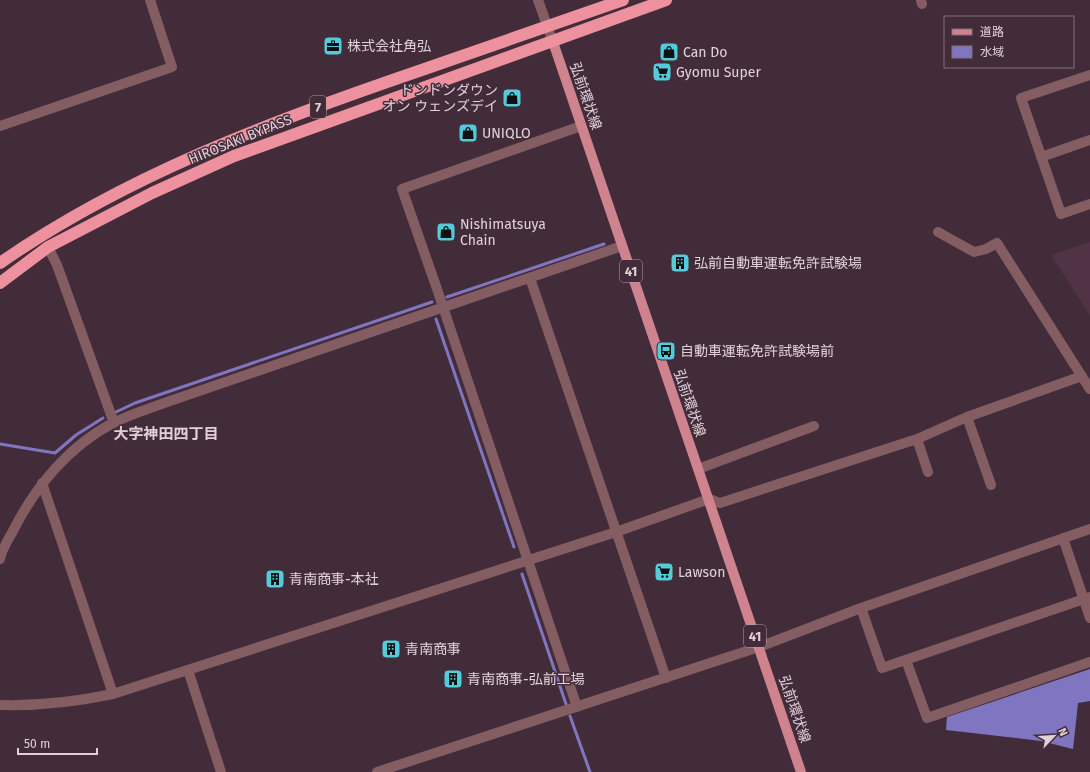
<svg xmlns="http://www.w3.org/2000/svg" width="1090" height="772" viewBox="0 0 1090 772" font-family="'Fira Sans','Noto Sans JP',sans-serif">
<rect width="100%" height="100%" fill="#432c39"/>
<path fill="#503344" d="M1090 242V316L1051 255Z"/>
<path fill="#8075c0" d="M1090 669V701L1078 703 1073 749 1041 741 946 730 947 717Z"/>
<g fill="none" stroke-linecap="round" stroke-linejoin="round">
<path stroke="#8075c0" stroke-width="3" d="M447 297 604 244
M436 319 514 547
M116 412 135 403 432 302
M0 444 55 453 76 435 103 418
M522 574 566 704
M570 716 590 772"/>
<path stroke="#835d62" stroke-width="10" d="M538 0 553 42
M921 0 922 4
M1090 75 1021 98 1061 214 1090 204
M0 126 172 67 150 0
M1041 157 1090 140
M938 232 974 252 986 249 997 243 1090 389
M48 247 57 265 114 423
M530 278 666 678
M967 417 991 485
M917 439 928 472
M698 469 814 426
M42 483 113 694
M1063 538 1090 618
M0 559C2 549 8 540 13 531 35 487 69 446 113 423 131 414 151 408 170 401L622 246
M861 608 882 668 1090 597
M906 660 927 718 1090 662
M188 670 221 772
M0 705C39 706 75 702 113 694L616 532 709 499 720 503 917 439 967 417 1082 376
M577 707 437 289 402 189 581 126
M377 772 759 647 861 608 1090 529"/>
<path stroke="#cf838e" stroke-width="10" d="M553 42 801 772"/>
<path stroke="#ed919f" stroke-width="12" d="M0 263C125 176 270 122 413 73 483 49 553 25 623 0
M0 283 48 247 152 193 234 156 666 0"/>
</g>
<defs>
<symbol id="office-square" viewBox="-11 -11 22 22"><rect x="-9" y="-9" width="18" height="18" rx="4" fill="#53cbdb" stroke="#432c39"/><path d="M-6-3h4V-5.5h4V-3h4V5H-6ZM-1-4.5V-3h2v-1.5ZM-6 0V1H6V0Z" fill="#111"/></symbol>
<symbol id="shop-square" viewBox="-11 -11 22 22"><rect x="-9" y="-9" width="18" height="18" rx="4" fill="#53cbdb" stroke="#432c39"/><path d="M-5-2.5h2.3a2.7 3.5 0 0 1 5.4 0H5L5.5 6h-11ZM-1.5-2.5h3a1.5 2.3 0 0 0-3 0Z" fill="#111"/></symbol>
<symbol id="supermarket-square" viewBox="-11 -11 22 22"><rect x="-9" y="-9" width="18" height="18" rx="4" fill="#53cbdb" stroke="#432c39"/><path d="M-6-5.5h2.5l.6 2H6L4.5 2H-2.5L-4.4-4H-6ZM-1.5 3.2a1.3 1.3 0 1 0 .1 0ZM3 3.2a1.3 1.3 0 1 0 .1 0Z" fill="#111"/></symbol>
<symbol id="building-square" viewBox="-11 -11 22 22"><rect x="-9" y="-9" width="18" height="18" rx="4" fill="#53cbdb" stroke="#432c39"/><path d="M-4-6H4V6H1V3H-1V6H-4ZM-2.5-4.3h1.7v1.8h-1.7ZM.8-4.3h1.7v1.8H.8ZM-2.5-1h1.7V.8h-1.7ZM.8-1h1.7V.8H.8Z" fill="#111"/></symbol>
<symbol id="bus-square" viewBox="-11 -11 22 22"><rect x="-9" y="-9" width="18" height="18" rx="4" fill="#53cbdb" stroke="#432c39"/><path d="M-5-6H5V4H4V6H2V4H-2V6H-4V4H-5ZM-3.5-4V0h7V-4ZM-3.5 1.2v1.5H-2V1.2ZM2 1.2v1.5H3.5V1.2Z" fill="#111"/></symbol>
</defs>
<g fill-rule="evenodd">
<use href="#office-square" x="322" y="35" width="22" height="22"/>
<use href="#shop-square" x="658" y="41" width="22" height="22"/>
<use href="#supermarket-square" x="651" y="61" width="22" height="22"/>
<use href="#shop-square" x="501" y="87" width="22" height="22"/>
<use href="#shop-square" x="457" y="122" width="22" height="22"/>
<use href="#shop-square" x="435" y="221" width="22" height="22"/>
<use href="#building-square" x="669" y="252" width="22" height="22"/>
<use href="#bus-square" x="655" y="340" width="22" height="22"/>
<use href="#supermarket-square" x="653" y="561" width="22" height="22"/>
<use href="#building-square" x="264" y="568" width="22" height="22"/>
<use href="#building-square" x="380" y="638" width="22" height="22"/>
<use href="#building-square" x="442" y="668" width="22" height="22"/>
</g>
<g text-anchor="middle" stroke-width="3" stroke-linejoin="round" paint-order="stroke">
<g fill="#432c39" stroke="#b1a0a9" stroke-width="1">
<rect x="310" y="96" width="16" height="22" rx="3"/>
<rect x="620" y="260" width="22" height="22" rx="3"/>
<rect x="744" y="625" width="22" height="22" rx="3"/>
</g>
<g font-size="13" font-weight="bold" fill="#e0d1d9">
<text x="318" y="112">7</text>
<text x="631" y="276">41</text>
<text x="755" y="641">41</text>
</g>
<g font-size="14" fill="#e0d1d9" stroke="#432c39" text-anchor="start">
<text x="347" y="51">株式会社角弘</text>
<text x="683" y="57">Can Do</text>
<text x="676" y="77">Gyomu Super</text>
<text x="498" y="95" text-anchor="end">ドンドンダウン<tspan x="498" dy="16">オン ウェンズデイ</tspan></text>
<text x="482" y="138">UNIQLO</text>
<text x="460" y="229">Nishimatsuya<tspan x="460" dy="16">Chain</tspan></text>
<text x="694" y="268">弘前自動車運転免許試験場</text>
<text x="680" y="356">自動車運転免許試験場前</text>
<text x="678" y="577">Lawson</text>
<text x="289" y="584">青南商事-本社</text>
<text x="405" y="654">青南商事</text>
<text x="467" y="684">青南商事-弘前工場</text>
</g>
<g font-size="14" fill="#e0d1d9" stroke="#432c39">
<text transform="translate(586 96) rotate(71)" y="5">弘前環状線</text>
<text transform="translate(240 139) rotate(-22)" y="5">HIROSAKI BYPASS</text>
<text transform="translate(690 403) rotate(71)" y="5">弘前環状線</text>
<text transform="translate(795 709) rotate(71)" y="5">弘前環状線</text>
</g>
<g font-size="15" font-weight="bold" fill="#e0d1d9" stroke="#432c39">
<text x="166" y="439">大字神田四丁目</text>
</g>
</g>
<rect x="944" y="16" width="130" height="52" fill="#432c39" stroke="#826e79"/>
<rect x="952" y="29" width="20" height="6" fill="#cf838e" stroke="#826e79"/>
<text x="980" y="36" font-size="12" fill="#e0d1d9">道路</text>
<rect x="952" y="46" width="20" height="12" fill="#8075c0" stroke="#826e79"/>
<text x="980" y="56" font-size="12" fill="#e0d1d9">水域</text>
<g transform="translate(1054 736) rotate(65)" stroke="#432c39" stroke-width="3" paint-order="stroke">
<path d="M0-3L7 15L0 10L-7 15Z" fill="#e0d1d9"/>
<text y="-6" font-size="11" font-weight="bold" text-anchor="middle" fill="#e0d1d9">N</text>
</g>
<path d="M18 748v6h79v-6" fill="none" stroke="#e0d1d9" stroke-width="2"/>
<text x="24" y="748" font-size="12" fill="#e0d1d9" stroke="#432c39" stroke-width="3" paint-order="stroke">50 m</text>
</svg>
